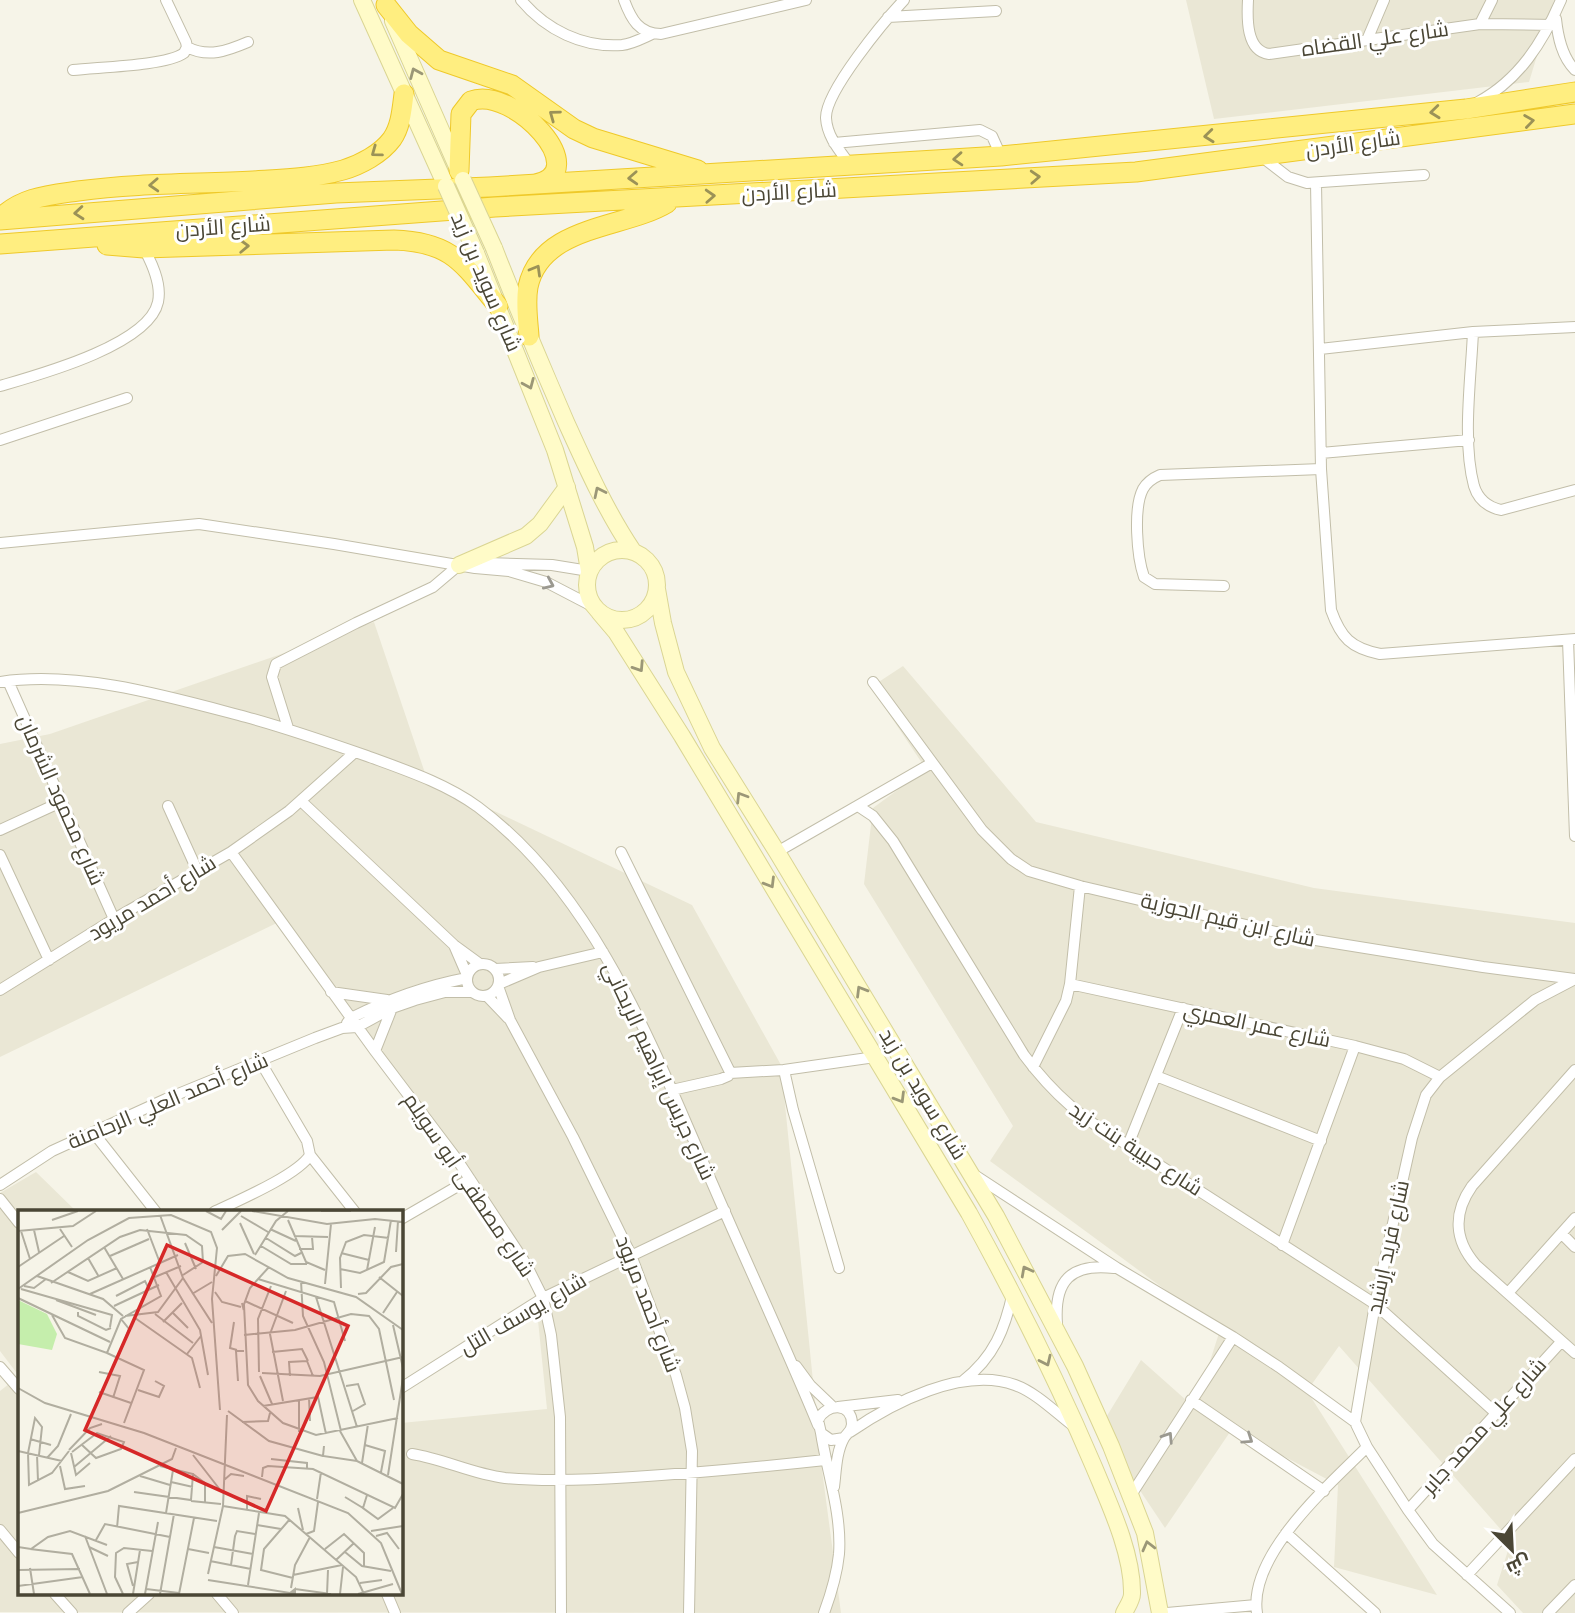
<svg xmlns="http://www.w3.org/2000/svg" width="1575" height="1613" viewBox="0 0 1575 1613" font-family="Inter,Cairo,sans-serif">
<rect width="100%" height="100%" fill="#f6f4e8"/>
<path fill="#eae7d5" d="M1186 0H1554L1529 82 1214 119Z
M374 622 427 779 692 905 781 1065 822 1470 841 1613 0 1612V1391L19 1376 0 1351V1193L36 1172 77 1212H19V1594H401V1423L547 1409 534 1281 285 919 0 1057V744L50 734Z
M903 666 1036 822 1314 888 1575 923V1613H1523L1497 1585 1511 1541 1339 1346 1307 1391 1437 1595 1334 1567 1338 1485 1232 1429 1165 1528 1099 1429 1141 1360 1195 1408 1220 1330 990 1161 1013 1126 864 884 873 808 926 769 871 687Z"/>
<g fill="none" stroke-linecap="round" stroke-linejoin="round">
<defs>
<path id="minor" d="M521 0C546 30 583 48 622 45 632 44 643 38 652 34
M624 0C631 19 639 34 661 34L806 0
M1248 0C1247 18 1246 51 1269 54L1480 24 1492 0
M888 17 996 11
M1556 19C1558 38 1562 57 1575 70
M1480 24 1554 25
M1367 40 1384 0
M187 47C208 58 227 51 248 42
M73 70C98 67 166 66 184 53L187 47 186 42 166 0
M1478 102C1519 80 1543 42 1561 0
M834 143 980 130 992 136 1001 156
M1262 157 1288 177 1307 183 1424 175
M851 166C840 151 827 137 826 118 825 92 885 20 904 0
M1316 183 1321 469 1331 610C1341 638 1351 648 1380 654L1575 639
M1473 332C1471 378 1462 442 1474 486 1478 499 1488 507 1501 510L1575 490
M1320 349 1473 332 1575 327
M0 386C38 375 149 345 158 302 162 283 151 261 142 245
M0 440 127 398
M1321 453 1469 440
M0 543 199 524 334 544 475 568 509 571 546 582 594 607
M487 563 552 565 589 571
M1224 586 1155 584 1144 577C1137 557 1133 508 1143 489 1147 482 1153 478 1160 475L1321 469
M1568 640 1575 836
M8 681 114 919
M0 682C79 670 170 697 246 717 287 728 327 742 367 756 405 770 445 783 478 807 598 896 655 1053 713 1185 748 1266 785 1345 818 1425
M873 682 982 830 1011 859 1029 871 1080 886 1297 937 1483 967 1575 979
M288 728 272 677 276 664 356 623 433 587 459 565H463
M301 801 454 945 480 964
M168 806 197 870
M858 806 873 816 893 841 1024 1055C1053 1094 1085 1122 1128 1145L1375 1304 1497 1414
M0 830 61 802
M231 852 375 1051 456 1158 526 1264 543 1298 551 1335 560 1417 561 1613
M621 852 730 1072 728 1076 721 1079 672 1090
M777 852 932 763
M0 855 49 960
M454 945 467 975
M467 980a16 16 0 1 1 32 0a16 16 0 1 1-32 0Z
M495 969 533 967
M499 984 539 967 603 952
M1070 984 1355 1046 1404 1059 1440 1077
M498 986 510 1020 573 1137 631 1255 676 1375 685 1408 692 1451 689 1613
M0 990 114 919 231 852 289 811 355 752
M331 992 387 1000
M487 996 508 1018
M347 1023 351 1018C389 999 425 986 467 978
M375 1051 392 1008
M1033 1067 1066 1001 1070 984 1080 886
M784 1070 875 1057
M1575 1070 1472 1186C1453 1213 1454 1240 1476 1265L1575 1353
M730 1073 784 1070 793 1110 839 1268
M1156 1076 1321 1141
M93 1132 156 1212
M1128 1145 1183 1008
M310 1155 355 1212
M976 1176 1117 1268 1233 1337 1279 1367 1355 1422 1367 1447 1408 1510 1433 1544 1510 1613
M0 1185 52 1151 166 1099 315 1038 342 1028 357 1027 392 1008 415 1000 445 992H472
M0 1199 19 1223
M214 1212C237 1201 298 1175 310 1155L307 1141 260 1061
M401 1219 470 1179
M1562 1234 1575 1247
M1282 1245 1355 1046
M1508 1293 1575 1218
M1057 1324C1054 1281 1070 1263 1114 1268
M796 1366 810 1385 833 1407
M0 1367 19 1389
M963 1381C994 1357 1005 1329 1013 1292
M401 1388 543 1298 725 1211
M1191 1400 1324 1491
M838 1407 898 1400
M1355 1422 1375 1304 1412 1138 1426 1095 1440 1077 1535 1000 1575 979
M850 1432C892 1403 963 1366 1015 1385 1037 1393 1057 1414 1076 1428
M821 1433C827 1472 842 1514 839 1554 837 1574 831 1594 824 1613
M412 1454C444 1459 472 1474 505 1478 548 1482 590 1480 633 1477 697 1473 761 1467 825 1460
M834 1487C836 1472 836 1452 844 1438 847 1433 852 1431 852 1424 852 1402 826 1403 818 1420L821 1433 831 1440 844 1438
M1131 1495 1233 1337
M1408 1510 1561 1342
M0 1530 19 1553
M1286 1533 1375 1613
M1467 1575 1575 1459
M55 1594 72 1613
M217 1594 233 1613
M387 1594 395 1613
M128 1613 149 1594
M1167 1613 1256 1605
M1257 1613C1248 1555 1329 1485 1367 1447
M1548 1613 1575 1585"/>
<path id="secondary" d="M362 0 446 186
M393 21 459 171
M494 248C517 307 541 365 566 422 586 466 606 511 633 551
M476 253 555 450 585 547 589 571
M587 585a35 35 0 1 1 70 0a35 35 0 1 1-70 0Z
M459 565 526 536 540 524 567 487
M657 589 663 623 676 672 712 748 777 852 996 1216 1075 1366 1111 1446 1145 1533 1160 1613
M599 612 616 632 682 736 969 1213C1015 1296 1057 1380 1094 1467 1109 1503 1133 1554 1132 1594 1132 1600 1127 1607 1124 1613"/>
<path id="trunk" d="M386 5 409 34 439 60 512 85 574 129 593 138 698 170
M459 171 461 114 471 101C513 85 596 173 535 184
M0 219C20 197 50 195 78 191 136 183 195 184 253 181 283 179 314 178 343 170 360 165 381 154 392 139 401 126 402 109 404 94
M0 220 336 193 489 187 1001 156 1466 109 1575 92
M0 244 495 207 1136 172 1575 114
M107 245 144 248 394 240C453 242 463 264 498 306
M529 336C528 321 525 303 528 287 541 225 624 229 667 203"/>
</defs>
<use href="#minor" stroke="#c2bea9" stroke-width="12"/>
<use href="#secondary" stroke="#dad593" stroke-width="18"/>
<use href="#trunk" stroke="#efc929" stroke-width="21"/>
<use href="#minor" stroke="#fff" stroke-width="10"/>
<use href="#secondary" stroke="#fffbc8" stroke-width="16"/>
<use href="#trunk" stroke="#ffee80" stroke-width="19"/>
<defs>
<path id="secondary-bridge" d="M463 180 494 248
M446 186 476 253"/>
</defs>
<use href="#secondary-bridge" stroke="#dad593" stroke-width="18" stroke-linecap="butt"/>
<use href="#secondary-bridge" stroke="#fffbc8" stroke-width="16"/>
</g>
<defs><path id="oneway-chevron" d="M-2-3.5L2.5 0L-2 3.5" fill="none" stroke-width="1.6" stroke-linecap="round" stroke-linejoin="round" transform="scale(1.75)"/></defs>
<g stroke="#9b9777">
<use href="#oneway-chevron" transform="translate(415 73) rotate(-113)"/>
<use href="#oneway-chevron" transform="translate(529 384) rotate(67)"/>
<use href="#oneway-chevron" transform="translate(599 492) rotate(-116)"/>
<use href="#oneway-chevron" transform="translate(639 667) rotate(57)"/>
<use href="#oneway-chevron" transform="translate(741 797) rotate(-122)"/>
<use href="#oneway-chevron" transform="translate(770 883) rotate(59)"/>
<use href="#oneway-chevron" transform="translate(861 991) rotate(-121)"/>
<use href="#oneway-chevron" transform="translate(900 1098) rotate(59)"/>
<use href="#oneway-chevron" transform="translate(1026 1271) rotate(-118)"/>
<use href="#oneway-chevron" transform="translate(1046 1361) rotate(65)"/>
<use href="#oneway-chevron" transform="translate(1148 1546) rotate(-104)"/>
</g>
<g stroke="#9b9257">
<use href="#oneway-chevron" transform="translate(1435 112) rotate(174)"/>
<use href="#oneway-chevron" transform="translate(554 115) rotate(-144)"/>
<use href="#oneway-chevron" transform="translate(1529 121) rotate(-8)"/>
<use href="#oneway-chevron" transform="translate(1209 136) rotate(174)"/>
<use href="#oneway-chevron" transform="translate(376 152) rotate(144)"/>
<use href="#oneway-chevron" transform="translate(958 159) rotate(176)"/>
<use href="#oneway-chevron" transform="translate(1035 177) rotate(-3)"/>
<use href="#oneway-chevron" transform="translate(633 178) rotate(177)"/>
<use href="#oneway-chevron" transform="translate(154 185) rotate(177)"/>
<use href="#oneway-chevron" transform="translate(710 196) rotate(-3)"/>
<use href="#oneway-chevron" transform="translate(79 213) rotate(175)"/>
<use href="#oneway-chevron" transform="translate(244 246) rotate(-2)"/>
<use href="#oneway-chevron" transform="translate(536 270) rotate(-60)"/>
</g>
<g stroke="#9b9990">
<use href="#oneway-chevron" transform="translate(549 584) rotate(24)"/>
<use href="#oneway-chevron" transform="translate(1168 1437) rotate(-57)"/>
<use href="#oneway-chevron" transform="translate(1248 1439) rotate(34)"/>
</g>
<g text-anchor="middle" stroke-width="6" stroke-linejoin="round" paint-order="stroke">
<g font-size="21" fill="#4a4635" stroke="#fff">
<text transform="translate(1375 39) rotate(-8)" y="7">شارع علي القضاه</text>
<text transform="translate(1353 144) rotate(-8)" y="7">شارع الأردن</text>
<text transform="translate(789 192) rotate(-3)" y="7">شارع الأردن</text>
<text transform="translate(223 227) rotate(-4)" y="7">شارع الأردن</text>
<text transform="translate(486 282) rotate(67)" y="7">شارع سويد بن زيد</text>
<text transform="translate(61 800) rotate(66)" y="7">شارع محمود الشرمان</text>
<text transform="translate(152 898) rotate(-31)" y="7">شارع أحمد مريود</text>
<text transform="translate(1228 920) rotate(13)" y="7">شارع ابن قيم الجوزية</text>
<text transform="translate(1257 1025) rotate(12)" y="7">شارع عمر العمري</text>
<text transform="translate(659 1071) rotate(65)" y="7">شارع جريس إبراهيم الريحاني</text>
<text transform="translate(923 1094) rotate(59)" y="7">شارع سويد بن زيد</text>
<text transform="translate(168 1101) rotate(-23)" y="7">شارع أحمد العلي الرحامنة</text>
<text transform="translate(1136 1149) rotate(33)" y="7">شارع حبيبة بنت زيد</text>
<text transform="translate(469 1185) rotate(56)" y="7">شارع مصطفى أبو سويلم</text>
<text transform="translate(1388 1247) rotate(-78)" y="7">شارع فريد إرشيد</text>
<text transform="translate(648 1304) rotate(69)" y="7">شارع أحمد مريود</text>
<text transform="translate(523 1314) rotate(-30)" y="7">شارع يوسف التل</text>
<text transform="translate(1484 1426) rotate(-48)" y="7">شارع علي محمد جابر</text>
</g>
</g>
<g transform="translate(18 1210)">
<rect width="385" height="385" fill="#f6f4e8"/>
<path d="M0 90 29 104 39 124 34 140 0 134Z" fill="#c5eeac"/>
<path fill="none" stroke="#b1aea0" stroke-width="2" d="M188 1 203 9 208 1M234 1 309 14 357 9 385 12M303 1H333M142 5 165 68 194 113M223 6 250 22M34 10 60 1M270 10 288 52 307 60M222 13 236 44M42 19 54 37M129 19 142 53M252 19 278 31M16 20 21 42M204 20 223 1M0 21 55 16 78 1M3 21 12 49M276 26 310 27M248 28 277 46 283 43M167 33 178 59M243 36 273 54H289M86 37 105 69M281 39H295L294 27M378 42 380 11M323 43 351 50M237 45 258 11 270 1M92 46 131 29M70 48 81 67M0 57 46 26M322 59 342 63 366 52 373 10M349 60 357 17M50 62 70 71 99 58M148 62 182 120 190 165M165 65 185 52M19 66 85 89 105 106M198 66 210 46 227 44 270 68 338 87 385 120M137 67 163 56M361 67 385 86M240 69 316 92 327 131M283 71 285 106 306 152 323 221M33 73 102 27 122 20 168 25 184 36 185 52M307 74 313 14M6 76 16 78 28 69M323 78 322 48 328 32 346 25 371 28M0 79 70 30 111 8 153 5 193 22 199 38 194 89 202 200M3 79 94 105 92 117M197 82 204 92 223 97M72 84 160 45M174 84 194 72M340 84 348 83 373 57 385 54M98 86 127 71 131 79M298 87 339 217M0 88 92 132M38 90 78 105M227 91 275 113M224 93 225 97 232 78 251 57M226 95 230 175 240 191 265 213 298 225 380 208M96 96 141 75M60 102V106L88 120 93 118M154 102 170 118M365 103 379 82M137 104 175 133M34 105 47 128 89 143 103 109 143 86 132 57M107 106 140 102 165 68M117 108 174 148 182 178M145 112 164 93M216 112 212 138 219 140M375 115 385 158M226 125 277 120 333 104 351 106 361 119 376 190M254 142 284 139 290 151M89 143 126 160 106 213M169 144 183 126M100 147 111 119 103 109M81 162 102 166 95 188M241 162 240 109 253 76M244 163 302 166 385 147M242 166 254 194M272 166 271 152 289 151 295 166M220 171 218 141H226M328 176 340 174 347 194 335 201M0 178 27 193 126 223 330 303 363 333 384 384M120 180 141 187 146 176 137 171M81 182 113 193M291 188 292 211M281 190V222M265 191 252 124 268 81M245 196 300 187 308 224M210 201 251 231 305 246M224 212 250 211 252 203M322 221 339 251M12 229 33 235M347 235 367 241 363 262M306 236 305 246 339 251 385 274M51 240 72 218 84 214M0 241 44 251M54 242 79 223 106 232 103 239 78 248 64 235M53 243 58 265 72 253M19 245 20 271M21 245 24 217 17 208 10 243 11 275 34 263 51 241M175 245 203 281M29 248 40 236 53 204M253 249 289 253V258M344 253 350 214M42 256 47 279 67 276M56 257 93 226M175 264 187 273V292M370 265 385 168M122 266 152 275M244 267 245 258 250 256 295 259 377 298 385 284M206 270 213 264 226 266M153 272 175 277M116 282 173 290 175 264 142 256M349 285 345 298 360 309 375 298M327 287 345 298M299 289 303 262M173 291 203 294M205 296 267 306 338 367 346 384M280 298 285 320M229 300V286L243 289M0 303 90 281 154 249 158 238M148 303 155 260M272 309 246 339 243 360 275 368M239 315 263 319M99 318 101 296 199 311M353 321 385 316M288 324 296 321 300 292M67 326 89 384M217 326 219 321 237 324M358 326 369 323 381 339M78 330 87 314 152 327M0 337 13 339 30 327 52 321 89 335M71 337 90 346M196 337 235 344M12 339 54 344 72 384M170 339 191 343M307 339 326 324 346 343V357M327 342 344 356 373 361M318 350 336 333M192 351 233 359M213 355 217 326M12 358 16 384M0 360 62 359M190 364 205 296 209 205M275 365 324 355M190 370 272 383 277 379V383H272M342 373 364 370M230 375 241 303M0 376 65 367M115 376 109 354 120 352M273 378 277 355 292 327M128 379 161 383M277 379 313 384M105 384 97 367 98 343 106 338 134 341M115 384 122 340M127 384 140 312M142 384 156 304M161 384 176 308M309 384 310 360M322 384 325 357M340 384 375 374"/>
<path fill="#d62828" fill-opacity="0.15" stroke="#d62828" stroke-width="3.5" d="M149 35 330 116 248 301 67 220Z"/>
<rect width="385" height="385" fill="none" stroke="#4a4635" stroke-width="3.5"/>
</g>
<g transform="translate(1512 1550) rotate(156)" stroke="#ffffff" stroke-width="5" paint-order="stroke">
<path d="M0-5L12 26L0 18L-12 26Z" fill="#4a4635"/>
<text y="-10" font-size="19" font-weight="bold" text-anchor="middle" fill="#4a4635">ش</text>
</g>
</svg>
